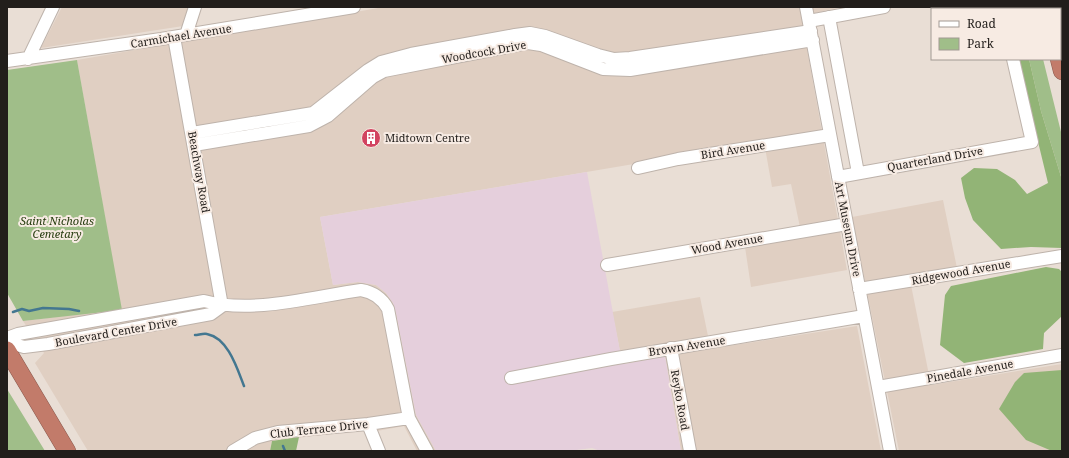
<svg xmlns="http://www.w3.org/2000/svg" width="1069" height="458" viewBox="0 0 1069 458" font-family="'Noto Serif',serif">
<rect width="100%" height="100%" fill="#e9ded5"/>
<path fill="#e0cfc2" d="M62 7H190L183 26 41 48Z
M384 7H842L801 16 847 270 751 287 745 247 802 237 791 184 772 187 764 142 320 217 333 285 358 282 376 285 386 293 393 303 396 313 416 415 436 451H417L404 426 377 431 363 430 272 441 270 451H88L35 363 44 353 23 321 121 309 77 60Z
M943 200 957 268 909 275 931 385 1062 364V451H899L852 217Z
M700 297 708 336 620 351 612 312Z
M857 326 881 451H681L665 356Z"/>
<path fill="#e5cfdc" d="M587 172 620 351 625 364 665 356 681 451H600L592 448 568 451H436L416 415 396 313 393 303 386 293 376 285 358 282 333 285 320 217Z"/>
<path fill="#a0be89" d="M1029 59H1043L1062 136V180L1041 111Z
M77 60 122 310 23 321 7 293V70Z
M7 389 45 451H7Z"/>
<path fill="#92b476" d="M1018 59H1029L1041 111 1062 180V248L1031 247 1001 249 973 220 965 198 961 178 974 168 997 169 1015 180 1027 194 1048 183Z
M1046 267 1059 269 1062 272V316L1044 333 1043 349 964 363 940 345 945 295 951 286Z
M1062 370V451H1052L1026 440 999 409 1015 382 1024 373Z
M299 437 296 451H270L272 441Z"/>
<g fill="none" stroke-linecap="round" stroke-linejoin="round">
<path stroke="#437790" stroke-width="2.5" d="M13 312 22 309 29 311 43 308 69 309 79 311
M195 335C198 335 204 333 207 334 228 338 237 368 244 386
M283 446 285 451"/>
<defs>
<path id="minor" d="M806 7 890 451
M1001 7V9
M829 17 858 173
M809 21 884 7
M186 35 195 7
M174 37 222 306
M28 59 53 7
M7 61 161 39 354 7
M192 133 313 113 368 70 381 62 411 54 515 35 530 33 545 36 598 55 614 59 630 58 811 31
M194 145 309 126 328 116 373 77 384 71 528 43 541 45 603 69 630 70 813 40
M638 168 678 159 830 135
M838 177 1032 142 1013 59
M607 265 847 224
M859 289 1062 256
M7 338 18 334 204 301C253 314 311 297 361 290 373 292 382 298 388 309L409 418 427 451
M7 342 24 347 48 344 211 314 222 306
M671 348 690 451
M511 378 611 359 864 316
M878 387 1062 355
M368 424 379 451
M233 451 255 438 278 432 368 424 409 418"/>
<path id="highway" d="M1045 7V9
M1059 59 1062 71
M7 350 67 451"/>
</defs>
<use href="#minor" stroke="#beb3ab" stroke-width="14"/>
<use href="#highway" stroke="#8a5a4e" stroke-width="18"/>
<use href="#minor" stroke="#fff" stroke-width="12"/>
<use href="#highway" stroke="#c27b6a" stroke-width="17"/>
</g>
<defs>
<symbol id="building-disc" viewBox="-11 -11 22 22"><circle r="9.5" fill="#d24360" stroke="#f7ebe3"/><path d="M-4-6H4V6H1V3H-1V6H-4ZM-2.5-4.3h1.7v1.8h-1.7ZM.8-4.3h1.7v1.8H.8ZM-2.5-1h1.7V.8h-1.7ZM.8-1h1.7V.8H.8Z" fill="#fff"/></symbol>
</defs>
<g fill-rule="evenodd">
<use href="#building-disc" x="360" y="127" width="22" height="22"/>
</g>
<g text-anchor="middle" stroke-width="4" stroke-linejoin="round" paint-order="stroke">
<g font-size="11" fill="#221e1b" stroke="#f7ebe3">
<text transform="translate(181 36) rotate(-9)" y="4">Carmichael Avenue</text>
<text transform="translate(484 52) rotate(-10)" y="4">Woodcock Drive</text>
<text transform="translate(733 150) rotate(-9)" y="4">Bird Avenue</text>
<text transform="translate(935 159) rotate(-10)" y="4">Quarterland Drive</text>
<text transform="translate(199 172) rotate(80)" y="4">Beachway Road</text>
<text transform="translate(848 229) rotate(79)" y="4">Art Museum Drive</text>
<text transform="translate(727 244) rotate(-10)" y="4">Wood Avenue</text>
<text transform="translate(961 272) rotate(-10)" y="4">Ridgewood Avenue</text>
<text transform="translate(116 332) rotate(-10)" y="4">Boulevard Center Drive</text>
<text transform="translate(687 346) rotate(-9)" y="4">Brown Avenue</text>
<text transform="translate(970 371) rotate(-10)" y="4">Pinedale Avenue</text>
<text transform="translate(680 400) rotate(80)" y="4">Reyko Road</text>
<text transform="translate(319 429) rotate(-6)" y="4">Club Terrace Drive</text>
</g>
<g font-size="11" fill="#221e1b" stroke="#f7ebe3" text-anchor="start">
<text x="385" y="142">Midtown Centre</text>
</g>
<g font-size="11" font-style="italic" fill="#273d10" stroke="#f7ebe3">
<text x="57" y="225">Saint Nicholas<tspan x="57" dy="13">Cemetary</tspan></text>
</g>
</g>
<rect width="1069" height="458" fill="none" stroke="#221e1b" stroke-width="16"/>
<rect x="931" y="8" width="130" height="52" fill="#f7ebe3" stroke="#a29993"/>
<rect x="939" y="21" width="20" height="6" fill="#ffffff" stroke="#a29993"/>
<text x="967" y="28" font-size="12" fill="#221e1b">Road</text>
<rect x="939" y="38" width="20" height="12" fill="#a0be89" stroke="#a29993"/>
<text x="967" y="48" font-size="12" fill="#221e1b">Park</text>
</svg>
